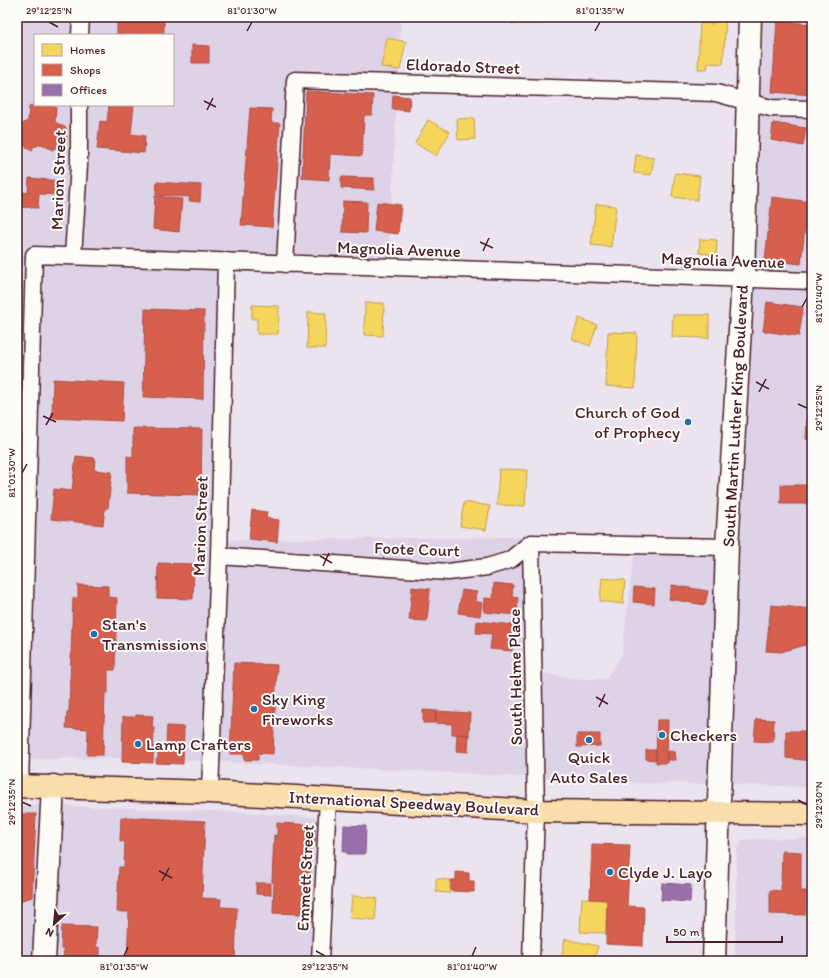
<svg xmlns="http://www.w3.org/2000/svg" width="829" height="978" viewBox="0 0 829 978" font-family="Itim,sans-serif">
<rect width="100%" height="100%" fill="#ebe3ee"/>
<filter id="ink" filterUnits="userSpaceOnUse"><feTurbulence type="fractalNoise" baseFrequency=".025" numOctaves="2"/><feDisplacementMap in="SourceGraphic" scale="8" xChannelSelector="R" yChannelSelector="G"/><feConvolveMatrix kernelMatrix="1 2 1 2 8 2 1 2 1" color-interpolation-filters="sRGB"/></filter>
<g filter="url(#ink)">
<path fill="#ded2e7" d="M17 17H73L72 35H35V105H71V166L66 247 41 245 26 247 17 585Z
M89 17H401L398 74 296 71 287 80 278 254 234 253V252L82 248 87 165V105H173V35H88Z
M758 17H812V100L773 99 756 94Z
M302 89 397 92 389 258 294 255Z
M756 113 770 117 812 118V273L751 271Z
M41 264 218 270 211 556 203 761 114 758 29 759Z
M750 288 812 290V787L728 784 735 547Z
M523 537V540L507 552 486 558 448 563 227 548V540Z
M634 554 719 555 712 784 641 783 544 778 542 673 577 679H606L622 655Z
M523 560 524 593 521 669 525 670 528 777 400 770 219 762 227 565 446 580 488 575 511 568Z
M17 805H44L36 961H17Z
M60 806 242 812 319 818 312 961H52Z
M812 838V961H735L737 849 742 841 749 839Z"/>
<path fill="#f6d55c" stroke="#c29e4d" d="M512 17H542V24H512Z
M713 17H726L723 64 708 63 707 69H698L700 23 713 24Z
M387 38 406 42 400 70 381 67Z
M474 118 475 139 458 140 457 119Z
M428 120 450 132 436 156 415 143Z
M636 155 654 158 651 175 634 173Z
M675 173 700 176 697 200 672 197Z
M596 204 616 206 611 247 591 245Z
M700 239 717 240 716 255 699 253Z
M365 303H384L383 336 364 335Z
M252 305 279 306 278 334H257V319H252Z
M308 312 326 313 325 348H307Z
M673 315H709V338L672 337Z
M579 318 597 325 590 346 572 339Z
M608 332 637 333 635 388 606 386Z
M499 469 527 470 525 506 497 505Z
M464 502 490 506 486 530 460 526Z
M602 578 625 580 623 604 600 601Z
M436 879 450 880V893L436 892Z
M352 896 377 898 375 920 350 918Z
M582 898 607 900 606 933 580 932Z
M565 939 598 946 594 961H561Z"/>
<path fill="#d6604d" stroke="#ac4c43" d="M117 17H164V35L117 34Z
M777 21 812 24V95L772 92Z
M192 45 209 46V63H192Z
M306 91 373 95 372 115H364L362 156 330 154 329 180 302 178Z
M393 95 410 97 409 111 392 109Z
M35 104V105H52L56 108 55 122 66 128 67 141 52 150 42 144 33 147 32 151 17 141 19 127 28 120 29 107Z
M109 105H134L131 134 145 136 144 153 97 149 100 121 107 122Z
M250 108 272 109 271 123H280L272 227 241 225Z
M773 123 806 128 803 146 771 140Z
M341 177 374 178V190L341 188Z
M29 178 61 181 60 195 39 194 38 208 22 207 23 192 28 193Z
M157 182 201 185 200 202 189 201 190 197 156 195Z
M155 196 182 199 179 232 153 229Z
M772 197 812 202V228L805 227 801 264 765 260Z
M343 201 367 202 366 233 342 232Z
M377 202 401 205 398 234 374 231Z
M767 302 803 307 799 336 763 331Z
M145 309 204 311 203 399 143 397Z
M53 379 124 383 122 421 52 418Z
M807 420H812V440L806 439Z
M133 428 202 429 201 495 127 493V456L133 457Z
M76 456 95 458 94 470 112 472 108 508H105L103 525 51 519 54 489 72 491Z
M781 485H812V504H781Z
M252 510 267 512 266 518 279 520 277 542 249 539Z
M158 563 194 564 193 599 157 598Z
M494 583 513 585 512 597 518 598 517 615 484 612 485 598 493 599Z
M78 585 108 586V597L117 598 115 670H108V693L105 692 103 755H87L88 729 66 728 67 712 69 711 73 598H78Z
M672 585 708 591 705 605 669 599Z
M412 587 430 589 427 621 409 620Z
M634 587 655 589 654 604 633 602Z
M462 590 477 592 475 601 482 603 480 616 458 613Z
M771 605 812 609V643L781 652 766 651Z
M477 621 514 625 512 651 490 649 492 634 476 633Z
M234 663 277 665 273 754 258 753V760H244L245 754H230Z
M423 710 436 711 435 723H423Z
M436 711 470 713 469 735 452 734V724L435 723Z
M136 715 153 716 152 727H154L153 763 122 762 123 717H136Z
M756 719 774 720 773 742 754 741Z
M657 720H668L667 763H656Z
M167 726 184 727 183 764 156 763V759H158V744L166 745Z
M786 731H812V761L786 758Z
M457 734 469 735 468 752 456 751Z
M577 734H600V746L577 747Z
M646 750H656V760L646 759Z
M667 751 675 752V760H667Z
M17 814H36L32 897 19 901H17Z
M121 817 205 821 202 898 221 899 220 907 237 908 235 961H127L129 912H117L119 867H124L125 842 120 841Z
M277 823 315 825V843H311L309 897 303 896 302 914 273 913 274 882H272L274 835 277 836Z
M592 844 630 845 627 906 644 907 643 946 606 944 607 900 590 899Z
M782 851 801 852V891H806L805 915 770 914V890L781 891Z
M456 872 469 873V881H474V892L451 891V880H456Z
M256 883H271V895L256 894Z
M62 926 97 927 96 947 100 948V961H63L64 949H61Z"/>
<path fill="#9970ab" stroke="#815885" d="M344 825 366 826 365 854H347V852H343Z
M662 883 691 885 690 902 661 900Z"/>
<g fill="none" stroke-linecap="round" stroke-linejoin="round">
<defs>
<path id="street" d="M80 35 81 17
M73 256 79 165V105
M285 264 295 80 716 93 771 108 812 109
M531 543 536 811 531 961
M219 556 448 572 487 567 510 560 531 543 727 547
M20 786 34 255 812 281
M210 792 219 556 226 261
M320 961 328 798"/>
<path id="secondary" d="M44 961 53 786
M714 961 727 547 743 279 750 17"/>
<path id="primary" d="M17 786 210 792 536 811 812 814"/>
</defs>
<use href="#street" stroke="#4a1f2b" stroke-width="19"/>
<use href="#secondary" stroke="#4a1f2b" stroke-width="25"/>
<use href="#primary" stroke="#4a1f2b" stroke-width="25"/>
<use href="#street" stroke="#fdfcf7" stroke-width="16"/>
<use href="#secondary" stroke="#fdfcf7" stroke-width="22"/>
<use href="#primary" stroke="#f9deab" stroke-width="22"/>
</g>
</g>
<path fill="none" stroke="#4a1f2b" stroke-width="1.5" d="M49 22 58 27M247 31 252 22M595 31 600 22M204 101 216 107M207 110 213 98M480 242 493 248M483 251 489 238M802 307 807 298M756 382 769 389M759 392 766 379M798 404 807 408M43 416 56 422M46 425 53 413M22 473 27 464M320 556 332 563M323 566 329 553M596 697 608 704M599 707 605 694M798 800 807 805M22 802 31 806M159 871 172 878M162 881 169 868M316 951 325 956M124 956 128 947M472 956 476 947"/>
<g fill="#1f6fb2" stroke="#fdfcf7" stroke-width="1.5">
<circle cx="688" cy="422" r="4"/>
<circle cx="94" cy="634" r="4"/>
<circle cx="254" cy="709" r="4"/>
<circle cx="662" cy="735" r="4"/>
<circle cx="589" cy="740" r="4"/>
<circle cx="138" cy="744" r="4"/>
<circle cx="610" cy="872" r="4"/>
</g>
<g text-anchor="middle" stroke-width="4" stroke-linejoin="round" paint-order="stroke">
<g font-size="17" fill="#4a1f2b" stroke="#fdfcf7">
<text transform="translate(463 66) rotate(2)" y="6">Eldorado Street</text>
<text transform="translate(58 180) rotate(-88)" y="6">Marion Street</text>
<text transform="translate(399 249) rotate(2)" y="6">Magnolia Avenue</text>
<text transform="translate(723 260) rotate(2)" y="6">Magnolia Avenue</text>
<text transform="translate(735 416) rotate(-87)" y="6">South Martin Luther King Boulevard</text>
<text transform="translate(200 526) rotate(-88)" y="6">Marion Street</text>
<text transform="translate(417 549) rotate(2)" y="6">Foote Court</text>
<text transform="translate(515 677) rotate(-91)" y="6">South Helme Place</text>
<text transform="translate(414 803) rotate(3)" y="6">International Speedway Boulevard</text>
<text transform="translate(305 878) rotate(-87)" y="6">Emmett Street</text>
</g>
<g font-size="17" fill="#4a1f2b" stroke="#fdfcf7" text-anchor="start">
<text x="680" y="418" text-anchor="end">Church of God<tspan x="680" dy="20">of Prophecy</tspan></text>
<text x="102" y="630">Stan's<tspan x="102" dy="20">Transmissions</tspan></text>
<text x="262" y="705">Sky King<tspan x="262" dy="20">Fireworks</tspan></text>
<text x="670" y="741">Checkers</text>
<text x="146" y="750">Lamp Crafters</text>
<text x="589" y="763" text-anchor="middle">Quick<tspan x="589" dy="20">Auto Sales</tspan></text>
<text x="618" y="878">Clyde J. Layo</text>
</g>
</g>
<rect width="829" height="978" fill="none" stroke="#fdfcf7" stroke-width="44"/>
<rect x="34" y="34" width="140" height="72" fill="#fdfcf7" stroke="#b5a4a5"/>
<rect x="42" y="44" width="20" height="12" fill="#f6d55c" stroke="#b5a4a5"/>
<text x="70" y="54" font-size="12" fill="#4a1f2b">Homes</text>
<rect x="42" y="64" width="20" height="12" fill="#d6604d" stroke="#b5a4a5"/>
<text x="70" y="74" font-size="12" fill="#4a1f2b">Shops</text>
<rect x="42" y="84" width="20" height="12" fill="#9970ab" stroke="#b5a4a5"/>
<text x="70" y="94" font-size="12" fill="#4a1f2b">Offices</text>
<g transform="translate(54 924) rotate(207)" stroke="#fdfcf7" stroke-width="3" paint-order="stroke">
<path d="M0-3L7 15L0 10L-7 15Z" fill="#4a1f2b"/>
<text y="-6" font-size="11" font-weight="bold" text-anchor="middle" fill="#4a1f2b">N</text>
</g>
<path d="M667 936v6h115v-6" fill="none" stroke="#4a1f2b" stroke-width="2"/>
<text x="673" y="936" font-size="12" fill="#4a1f2b" stroke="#fdfcf7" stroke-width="3" paint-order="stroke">50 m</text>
<rect x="22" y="22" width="785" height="934" fill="none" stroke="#4a1f2b" stroke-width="1.5"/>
<g font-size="10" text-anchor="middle" fill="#4a1f2b">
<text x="49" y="14">29°12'25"N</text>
<text x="252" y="14">81°01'30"W</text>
<text x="600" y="14">81°01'35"W</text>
<text transform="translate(818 298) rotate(-90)" y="4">81°01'40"W</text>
<text transform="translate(818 408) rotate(-90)" y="4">29°12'25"N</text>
<text transform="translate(11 473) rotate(-90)" y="4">81°01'30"W</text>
<text transform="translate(11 802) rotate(-90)" y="4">29°12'35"N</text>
<text transform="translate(818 805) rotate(-90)" y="4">29°12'30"N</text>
<text x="124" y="970">81°01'35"W</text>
<text x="325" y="970">29°12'35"N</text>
<text x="472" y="970">81°01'40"W</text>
</g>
</svg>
